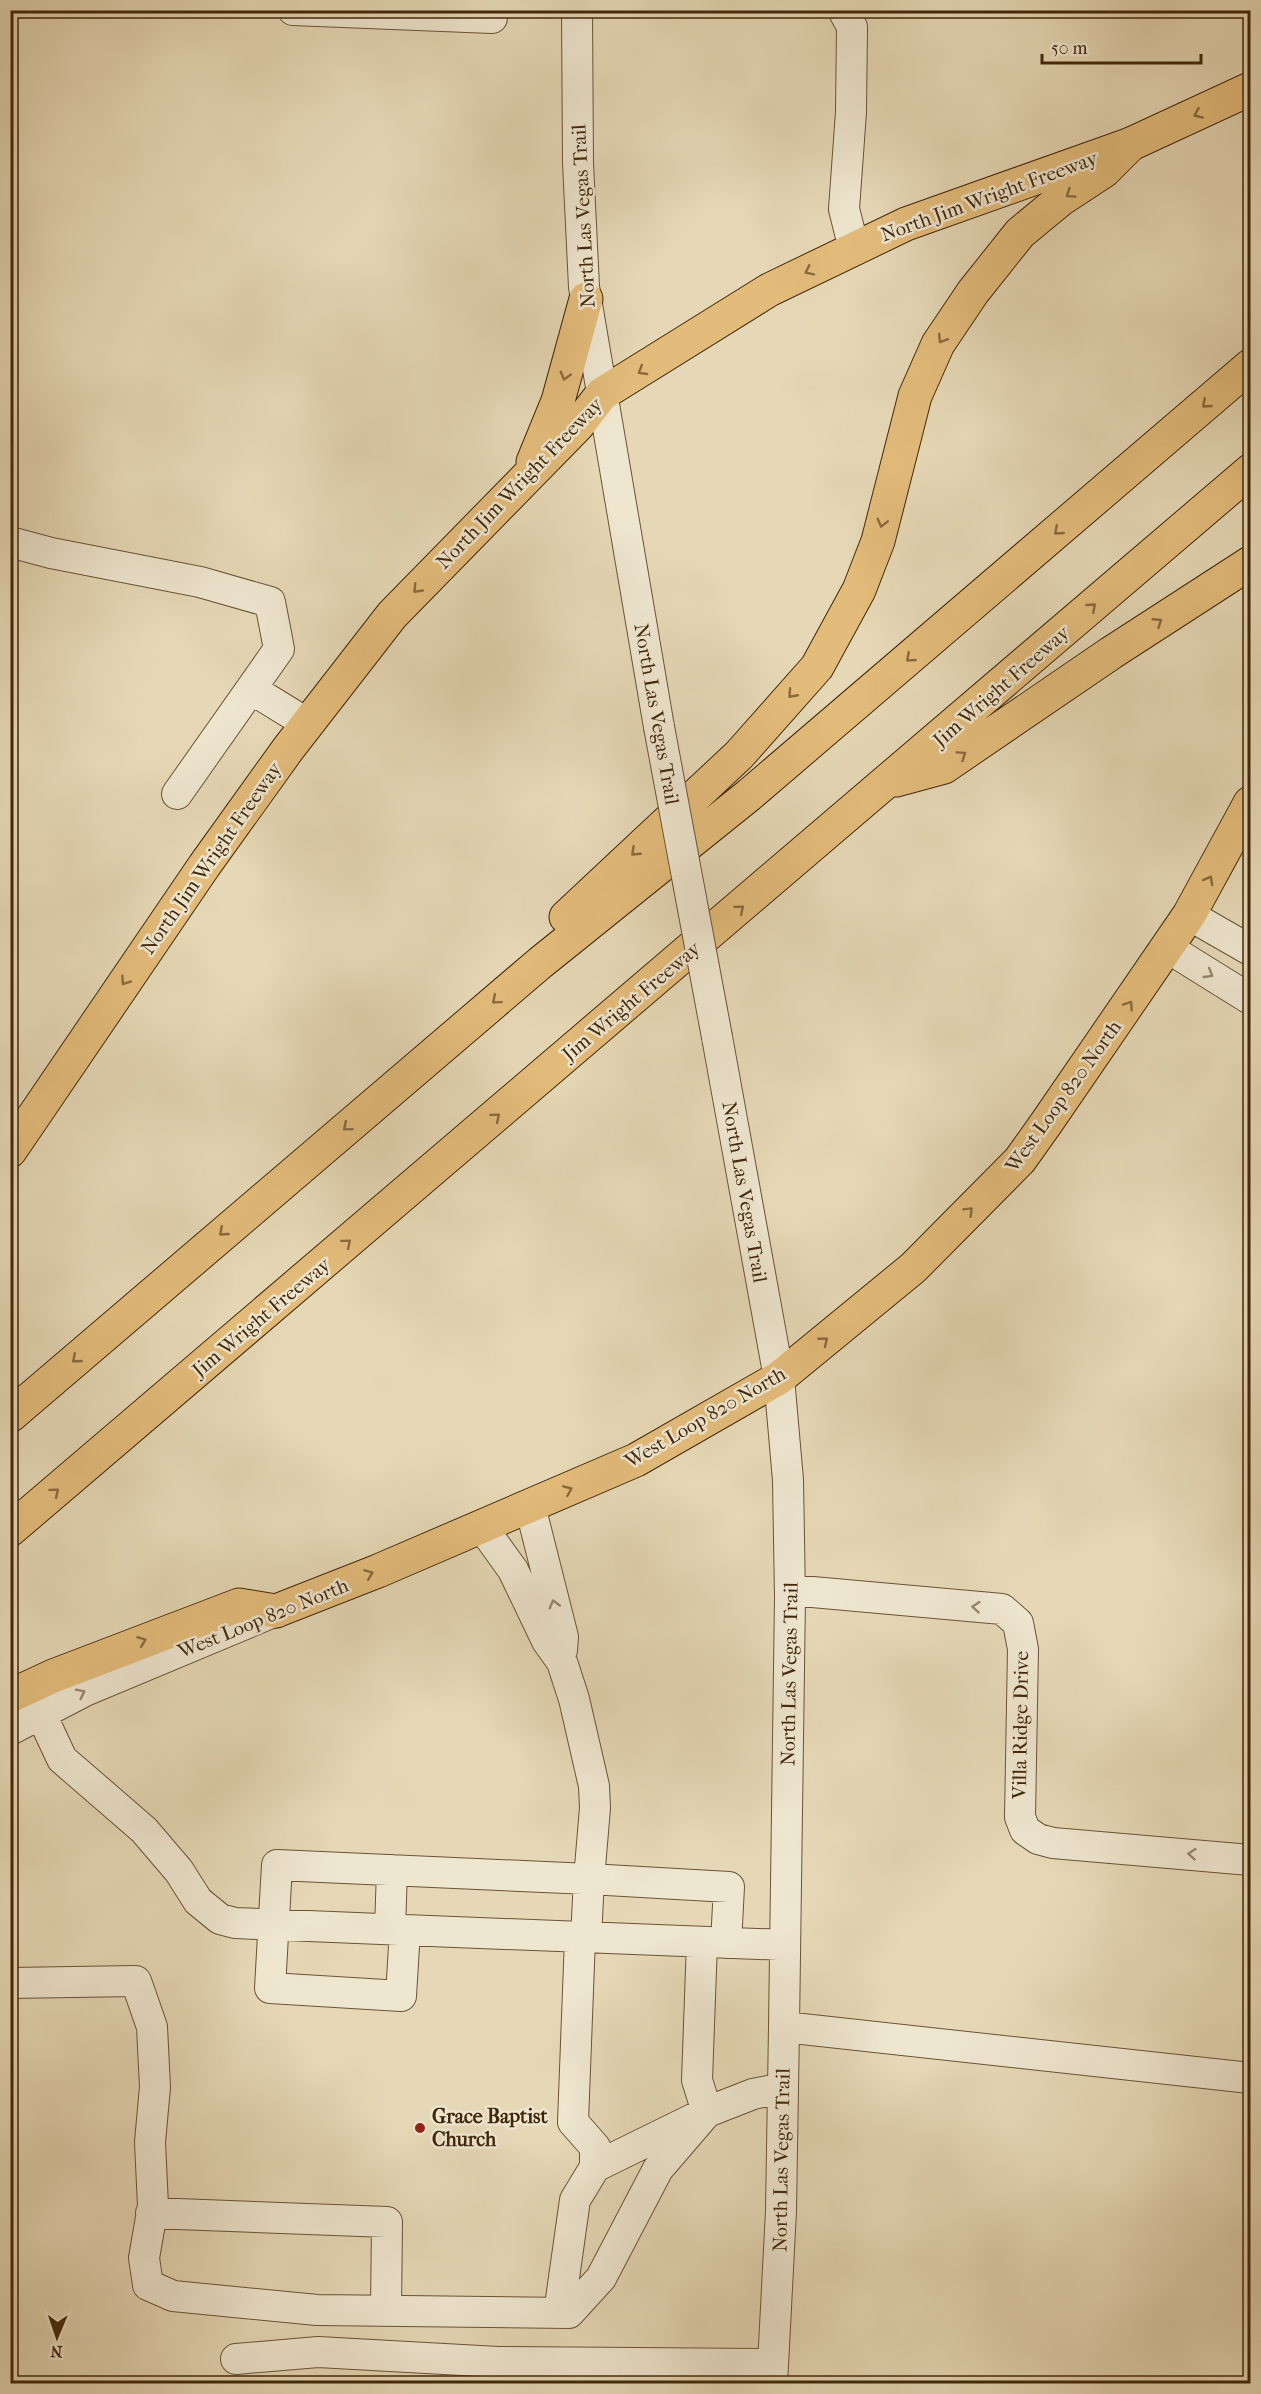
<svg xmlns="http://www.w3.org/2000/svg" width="1261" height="2394" viewBox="0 0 1261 2394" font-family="'IM FELL French Canon',serif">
<rect width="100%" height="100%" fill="#e6d8b6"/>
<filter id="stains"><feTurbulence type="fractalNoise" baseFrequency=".00333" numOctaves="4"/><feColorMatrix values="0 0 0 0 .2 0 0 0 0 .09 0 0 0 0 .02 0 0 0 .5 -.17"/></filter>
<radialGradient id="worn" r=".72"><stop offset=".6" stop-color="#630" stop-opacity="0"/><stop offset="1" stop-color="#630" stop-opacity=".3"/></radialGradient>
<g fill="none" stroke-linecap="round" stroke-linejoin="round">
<defs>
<path id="minor" d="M293 10 492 18
M577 10 578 163 584 287 659 727
M843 10 852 27 851 112 844 209 854 249
M10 542 51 553 200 582 270 602 279 649 177 794
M251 689 308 724
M1189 915 1250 950
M1168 948 1250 999
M717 1037 779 1378 788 1480 790 1597 784 2027 781 2211 772 2384
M530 1506 563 1637 562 1650
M482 1527 513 1570 547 1641 562 1662 574 1699 594 1786 595 1808 589 1879 277 1865 270 1988 401 1996 405 1930 785 1945
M790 1590 1002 1609 1018 1623 1023 1649 1020 1817 1025 1830 1038 1839 1053 1843 1250 1860
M41 1714 62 1759 144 1830 179 1871 198 1901 220 1919 235 1923 405 1930
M10 1730 85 1691 276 1611
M390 1929 392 1870
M586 1938 589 1879 729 1887 726 1943
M10 1983 136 1981 152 2027 155 2087 150 2142 153 2206 144 2258 148 2285 173 2296 317 2310 569 2313 601 2278 658 2169 707 2112 753 2094 783 2088
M784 2027 1250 2078
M595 2167 707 2112 697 2080 702 1942
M151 2213 387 2222 386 2311
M559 2313 575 2200 595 2167V2147L573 2122 580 1938
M236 2359 318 2352 498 2362 773 2364"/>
<path id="major" d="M533 462 558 401 586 299
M10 1151 204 866 288 749 392 615 578 425 602 394 769 290 906 224 1131 144 1250 89
M276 1611 378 1571 636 1460 779 1378 913 1268 1020 1160 1047 1122 1189 915 1250 803"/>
<path id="highway" d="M896 780 944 767 1111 653 1250 563
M566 917 739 755 817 667 859 590 878 541 915 396 938 344 973 292 1020 233 1060 200 1104 171 1131 144
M10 1416 540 963 749 795 1250 366
M10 1530 1250 471
M10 1696 53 1676 239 1605 276 1611"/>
</defs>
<use href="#minor" stroke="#6a5335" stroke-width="32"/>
<use href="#major" stroke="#41270a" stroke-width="35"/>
<use href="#highway" stroke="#41270a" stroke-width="35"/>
<use href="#minor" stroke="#efe6d0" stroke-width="30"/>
<use href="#major" stroke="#e3bc7b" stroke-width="33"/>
<use href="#highway" stroke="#e3bc7b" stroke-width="33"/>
<defs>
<path id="minor-bridge" d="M659 727 717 1037"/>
</defs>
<use href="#minor-bridge" stroke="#6a5335" stroke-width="32" stroke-linecap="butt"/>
<use href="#minor-bridge" stroke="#efe6d0" stroke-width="30"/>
</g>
<defs><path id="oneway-chevron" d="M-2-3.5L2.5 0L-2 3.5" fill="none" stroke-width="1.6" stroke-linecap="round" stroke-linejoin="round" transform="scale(1.5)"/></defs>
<g stroke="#8a6a3d">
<use href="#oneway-chevron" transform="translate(1198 114) rotate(156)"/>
<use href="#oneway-chevron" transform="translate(1070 194) rotate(146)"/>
<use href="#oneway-chevron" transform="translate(809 271) rotate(154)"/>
<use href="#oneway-chevron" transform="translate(942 339) rotate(122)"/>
<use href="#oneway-chevron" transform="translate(642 371) rotate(149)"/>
<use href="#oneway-chevron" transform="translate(565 376) rotate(106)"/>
<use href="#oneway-chevron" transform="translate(1206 404) rotate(139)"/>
<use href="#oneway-chevron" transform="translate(882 523) rotate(104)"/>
<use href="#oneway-chevron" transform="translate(1058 531) rotate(139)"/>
<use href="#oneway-chevron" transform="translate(417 589) rotate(134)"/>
<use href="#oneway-chevron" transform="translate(1092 607) rotate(-41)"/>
<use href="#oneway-chevron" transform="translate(1158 622) rotate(-33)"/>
<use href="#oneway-chevron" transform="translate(910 658) rotate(139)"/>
<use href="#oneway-chevron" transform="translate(792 694) rotate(132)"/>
<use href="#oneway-chevron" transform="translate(962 755) rotate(-34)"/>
<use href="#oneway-chevron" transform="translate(635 852) rotate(137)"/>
<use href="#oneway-chevron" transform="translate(1209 880) rotate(-61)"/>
<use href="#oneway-chevron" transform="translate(740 909) rotate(-40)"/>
<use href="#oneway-chevron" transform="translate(125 981) rotate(124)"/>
<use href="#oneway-chevron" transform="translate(496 1000) rotate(140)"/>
<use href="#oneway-chevron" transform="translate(1129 1005) rotate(-56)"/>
<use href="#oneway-chevron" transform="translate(496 1117) rotate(-40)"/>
<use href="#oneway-chevron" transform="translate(347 1127) rotate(140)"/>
<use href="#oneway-chevron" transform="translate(969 1211) rotate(-45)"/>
<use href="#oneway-chevron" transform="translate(223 1232) rotate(139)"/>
<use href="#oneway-chevron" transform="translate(347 1243) rotate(-40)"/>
<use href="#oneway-chevron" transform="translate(824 1341) rotate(-39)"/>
<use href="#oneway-chevron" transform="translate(76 1359) rotate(139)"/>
<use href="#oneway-chevron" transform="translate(568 1490) rotate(-23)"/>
<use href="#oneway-chevron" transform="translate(55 1492) rotate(-40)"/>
<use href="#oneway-chevron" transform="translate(369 1574) rotate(-21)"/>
<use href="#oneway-chevron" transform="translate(142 1641) rotate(-21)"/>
</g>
<g stroke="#98866d">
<use href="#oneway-chevron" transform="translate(1209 974) rotate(31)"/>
<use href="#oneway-chevron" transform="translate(554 1604) rotate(-105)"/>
<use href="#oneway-chevron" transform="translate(976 1607) rotate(-175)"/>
<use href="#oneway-chevron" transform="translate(81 1693) rotate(-26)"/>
<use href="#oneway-chevron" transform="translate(1192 1854) rotate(-175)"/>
</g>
<circle fill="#8f2418" stroke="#efe6d0" stroke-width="2" cx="420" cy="2128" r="6"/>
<g text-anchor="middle" stroke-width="5" stroke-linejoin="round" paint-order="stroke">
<g font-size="20" fill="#41270a" stroke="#efe6d0">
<text transform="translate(989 196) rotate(-20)" y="7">North Jim Wright Freeway</text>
<text transform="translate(583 216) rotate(-93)" y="7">North Las Vegas Trail</text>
<text transform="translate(519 483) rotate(-46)" y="7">North Jim Wright Freeway</text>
<text transform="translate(1001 686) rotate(-41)" y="7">Jim Wright Freeway</text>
<text transform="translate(657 714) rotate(80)" y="7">North Las Vegas Trail</text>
<text transform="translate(211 858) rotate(-55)" y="7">North Jim Wright Freeway</text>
<text transform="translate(631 1001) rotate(-40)" y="7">Jim Wright Freeway</text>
<text transform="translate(1063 1096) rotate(-54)" y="7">West Loop 820 North</text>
<text transform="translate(745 1192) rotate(80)" y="7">North Las Vegas Trail</text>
<text transform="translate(261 1317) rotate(-40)" y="7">Jim Wright Freeway</text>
<text transform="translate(705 1417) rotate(-30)" y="7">West Loop 820 North</text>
<text transform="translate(263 1618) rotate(-22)" y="7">West Loop 820 North</text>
<text transform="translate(789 1674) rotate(-89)" y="7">North Las Vegas Trail</text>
<text transform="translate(1020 1725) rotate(-89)" y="7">Villa Ridge Drive</text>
<text transform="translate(781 2160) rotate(-89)" y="7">North Las Vegas Trail</text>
</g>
<g font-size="20" font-weight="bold" fill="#41270a" stroke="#efe6d0" text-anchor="start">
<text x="432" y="2123">Grace Baptist<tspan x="432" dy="23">Church</tspan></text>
</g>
</g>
<rect width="1261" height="2394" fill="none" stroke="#e6d8b6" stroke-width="36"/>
<rect x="12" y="12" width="1237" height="2370" fill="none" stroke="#41270a" stroke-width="3"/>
<rect x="18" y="18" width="1225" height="2358" fill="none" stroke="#41270a" stroke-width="1.5"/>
<g transform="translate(57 2337) rotate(182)" stroke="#efe6d0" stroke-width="4.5" paint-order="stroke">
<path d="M0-4.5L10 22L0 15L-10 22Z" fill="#41270a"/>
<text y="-9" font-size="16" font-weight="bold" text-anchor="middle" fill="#41270a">N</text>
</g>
<path d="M1042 54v9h159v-9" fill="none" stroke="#41270a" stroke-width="3"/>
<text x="1051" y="54" font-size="18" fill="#41270a" stroke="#efe6d0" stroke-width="4.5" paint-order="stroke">50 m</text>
<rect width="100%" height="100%" filter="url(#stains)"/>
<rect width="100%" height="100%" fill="url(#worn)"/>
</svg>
